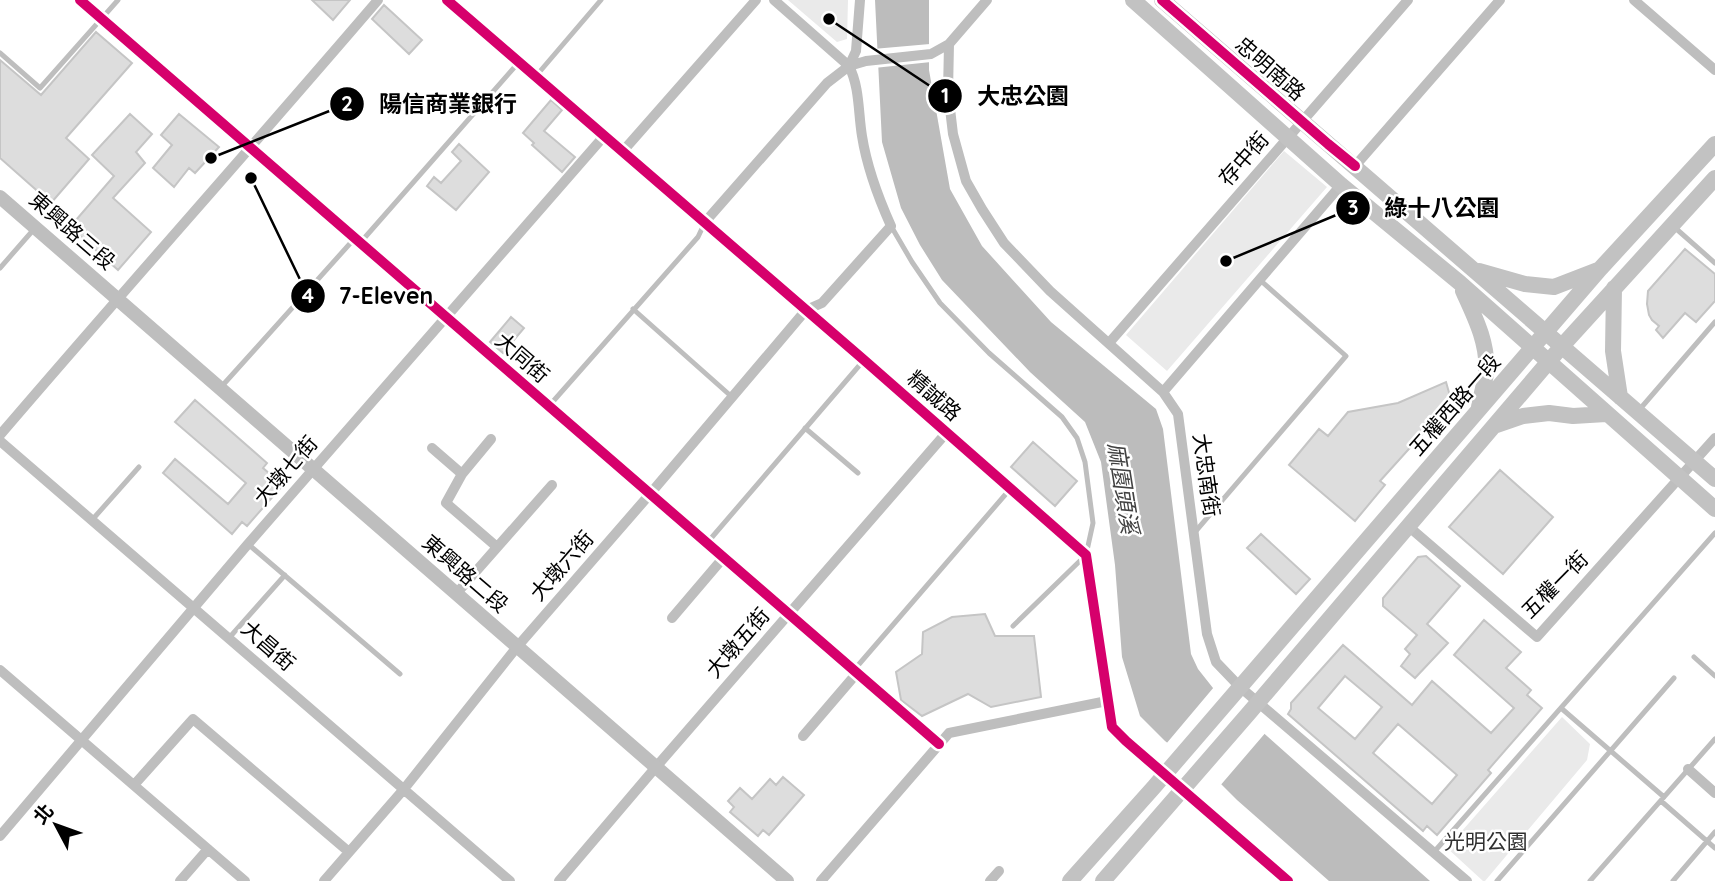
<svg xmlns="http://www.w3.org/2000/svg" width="1715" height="881" viewBox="0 0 1715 881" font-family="Quicksand,'Noto Sans TC',sans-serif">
<rect width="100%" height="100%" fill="#fff"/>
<path fill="#eaeaea" d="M788 0H848L847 39 837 42Z
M1284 151 1327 187 1167 371 1126 335Z
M1562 717 1590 744 1587 760 1485 881H1483L1447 848Z"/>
<path fill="#bcbcbc" d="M875 0H929V70L950 189 982 246 1051 322 1156 409 1163 429 1191 654 1198 669 1213 688 1430 881H1329L1237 800 1221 784 1165 741 1140 716 1122 657 1115 565 1101 462 1085 422 1030 372 942 280 920 245 901 208 882 142Z"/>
<path fill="#fff" d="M930 44 931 62 874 68 873 49Z
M1214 687 1267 731 1219 787 1166 744Z"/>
<path fill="#ddd" stroke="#c5c5c5" stroke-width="2" fill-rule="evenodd" d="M312 0H350L333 20Z
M384 5 422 40 409 54 372 19Z
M96 32 132 63 66 138 89 159 51 203 0 158V60L41 95Z
M551 100 562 110 544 131 575 157 562 172 532 145 534 143 523 133Z
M130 114 152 134 136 152 145 163 113 198 151 232 118 270 70 227 114 176 92 155Z
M179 114 219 147 195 173 189 168 174 187 153 168 172 145 161 135Z
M459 144 489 172 456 210 427 186 434 177 441 183 461 161 452 152Z
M1685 249 1715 274V301L1696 322 1685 313 1663 338 1656 330 1659 326 1652 320 1649 315 1647 304 1648 291Z
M511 317 524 328 503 353 490 342Z
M1446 382 1450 396 1445 409 1380 481 1385 485 1355 521 1289 465 1319 429 1328 436 1348 412 1398 403Z
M195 400 267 463 263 468 283 485 247 526 242 522 232 534 163 473 175 459 228 504 246 483 175 422Z
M1033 442 1077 481 1055 506 1011 467Z
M1500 470 1553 517 1503 574 1449 527Z
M1261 534 1310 579 1296 594 1247 548Z
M1426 556 1460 586 1427 624 1448 643 1415 678 1401 666 1410 654 1405 649 1417 635 1383 606V598L1418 557Z
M985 614 995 636H1034L1041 697 991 707 968 694 922 716 901 700 896 672 922 654 923 632 952 617Z
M1484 620 1521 652 1506 668 1531 690 1527 695 1542 708 1488 770 1491 773 1437 835 1427 826 1423 831 1288 714 1291 709V703L1343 645 1412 705 1432 681 1491 733 1514 708 1454 655ZM1345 676 1382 707 1355 739 1318 708ZM1398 724 1457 775 1432 804 1373 753Z
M783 777 804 795 769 835 763 830 758 836 730 812 734 807 728 801 740 788 752 799 770 779 776 785Z"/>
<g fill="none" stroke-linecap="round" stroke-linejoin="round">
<path stroke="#bebebe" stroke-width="5" d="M0 53 40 88 118 0
M536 76 601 0
M891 226 912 262 940 303 989 353 1062 417 1077 438 1085 462 1093 523 1086 555 1013 626
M1673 226 1715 263
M360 243 519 62
M0 268 35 228
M633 309 732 397
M222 386 355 238
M549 406 698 237 705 222
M1640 409 1715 322
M805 428 858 473
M92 520 139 467
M1195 532 1346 356 1260 280
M707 543 864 360
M248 544 400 674
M229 638 285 575
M1694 657 1715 676
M854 670 1011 488
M1561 708 1664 797
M1661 801 1715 848
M1434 852 1715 533
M1497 881 1674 678
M1590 881 1715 739
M1673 881 1715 832"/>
<path stroke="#bebebe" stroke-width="10" d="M80 0 939 744
M447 0 864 360 1086 555 1112 727 1126 741 1288 881
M1634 0 1715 70
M949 44 948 92 953 134 966 181 982 209 1004 243 1050 291 1163 392 1178 414 1207 634 1216 662 1240 687 1467 881
M849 66 856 51 860 0
M623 151 756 0
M1355 166 1500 0
M705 222 827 83 849 66 866 61 931 54 949 44 987 0
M1109 343 1408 0
M1163 392 1341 185
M0 435C125 289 253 146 378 0
M491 439 462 474 446 503 497 547
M0 441 510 881
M432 448 462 474
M1408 526 1537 637 1715 438
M456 594 552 485
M672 618 724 557
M0 670 245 881
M803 736 857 673
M1688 769 1715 793
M134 785 193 719 349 852
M0 836 248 544 605 135
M180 881 208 849
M324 881 404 789 517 647 650 494 806 310 822 303 891 226C878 197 867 168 862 136 858 112 860 88 849 66L774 0
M559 881 656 767 947 432
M821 881 949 733 1107 701
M990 881 999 871"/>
<path stroke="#bebebe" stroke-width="14" d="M0 197 787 881"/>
<path stroke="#c2c2c2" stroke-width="16" d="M1133 0 1341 185 1460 283 1715 509
M1162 0 1715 479
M1479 271 1525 284 1554 287 1598 270
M1614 288 1613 351 1620 397
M1463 291C1475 317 1489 345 1486 374 1484 385 1481 396 1479 407
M1494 426 1523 416 1549 413 1573 416 1606 414
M1070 881 1154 787 1600 269 1715 144
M1103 881 1249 713 1562 346 1715 178"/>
<defs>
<path id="cycleway" d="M80 0 939 744
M447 0 864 360 1086 555 1112 727 1126 741 1288 881
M1162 0 1328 144 1355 166"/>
</defs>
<use href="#cycleway" stroke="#fff" stroke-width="15"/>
<use href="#cycleway" stroke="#d6006c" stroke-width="10"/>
</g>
<g text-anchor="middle" stroke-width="5" stroke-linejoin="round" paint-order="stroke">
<g font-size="21" fill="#000" stroke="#fff">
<text transform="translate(1270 69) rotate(41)" y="7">忠明南路</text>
<text transform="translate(1244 159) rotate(-49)" y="7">存中街</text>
<text transform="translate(72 231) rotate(41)" y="7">東興路三段</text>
<text transform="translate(522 358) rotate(41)" y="7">大同街</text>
<text transform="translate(934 396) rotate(41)" y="7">精誠路</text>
<text transform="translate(1455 405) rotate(-49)" y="7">五權西路一段</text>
<text transform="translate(286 471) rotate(-49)" y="7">大墩七街</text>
<text transform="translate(1206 475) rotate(82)" y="7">大忠南街</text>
<text transform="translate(562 566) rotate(-49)" y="7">大墩六街</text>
<text transform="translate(465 574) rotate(41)" y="7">東興路二段</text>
<text transform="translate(1555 585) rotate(-45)" y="7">五權一街</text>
<text transform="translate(738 643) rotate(-49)" y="7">大墩五街</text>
<text transform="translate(268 646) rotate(41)" y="7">大昌街</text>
</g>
<g font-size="21" fill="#303030" stroke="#fff">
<text x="1486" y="849">光明公園</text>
</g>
<g font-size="23" font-style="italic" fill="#414141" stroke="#fff">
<text transform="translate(1123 488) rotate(81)" y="8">麻園頭溪</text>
</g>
</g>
<path fill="none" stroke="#000" stroke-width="2.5" d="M829 19L945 96M211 158L347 104M1226 261L1353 208M251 178L308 296"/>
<g fill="#000" stroke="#fff" stroke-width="2.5">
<circle cx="829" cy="19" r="7"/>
<circle cx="211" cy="158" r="7"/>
<circle cx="1226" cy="261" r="7"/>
<circle cx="251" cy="178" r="7"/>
<circle cx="945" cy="96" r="18"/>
<circle cx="347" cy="104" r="18"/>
<circle cx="1353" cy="208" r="18"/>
<circle cx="308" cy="296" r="18"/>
</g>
<g font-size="21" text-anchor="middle" font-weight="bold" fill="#fff">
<text x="945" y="103">1</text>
<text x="347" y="111">2</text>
<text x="1353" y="215">3</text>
<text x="308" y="303">4</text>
</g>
<g font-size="23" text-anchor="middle" font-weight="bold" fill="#000" stroke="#fff" stroke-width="5" stroke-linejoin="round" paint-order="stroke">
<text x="1023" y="104">大忠公園</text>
<text x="448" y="112">陽信商業銀行</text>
<text x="1442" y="216">綠十八公園</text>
<text x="386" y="304">7-Eleven</text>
</g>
<g transform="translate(56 825) rotate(311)" stroke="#ffffff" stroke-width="5" paint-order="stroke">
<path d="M0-5L12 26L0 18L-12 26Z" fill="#000000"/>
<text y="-10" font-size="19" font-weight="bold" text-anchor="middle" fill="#000000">北</text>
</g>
</svg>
